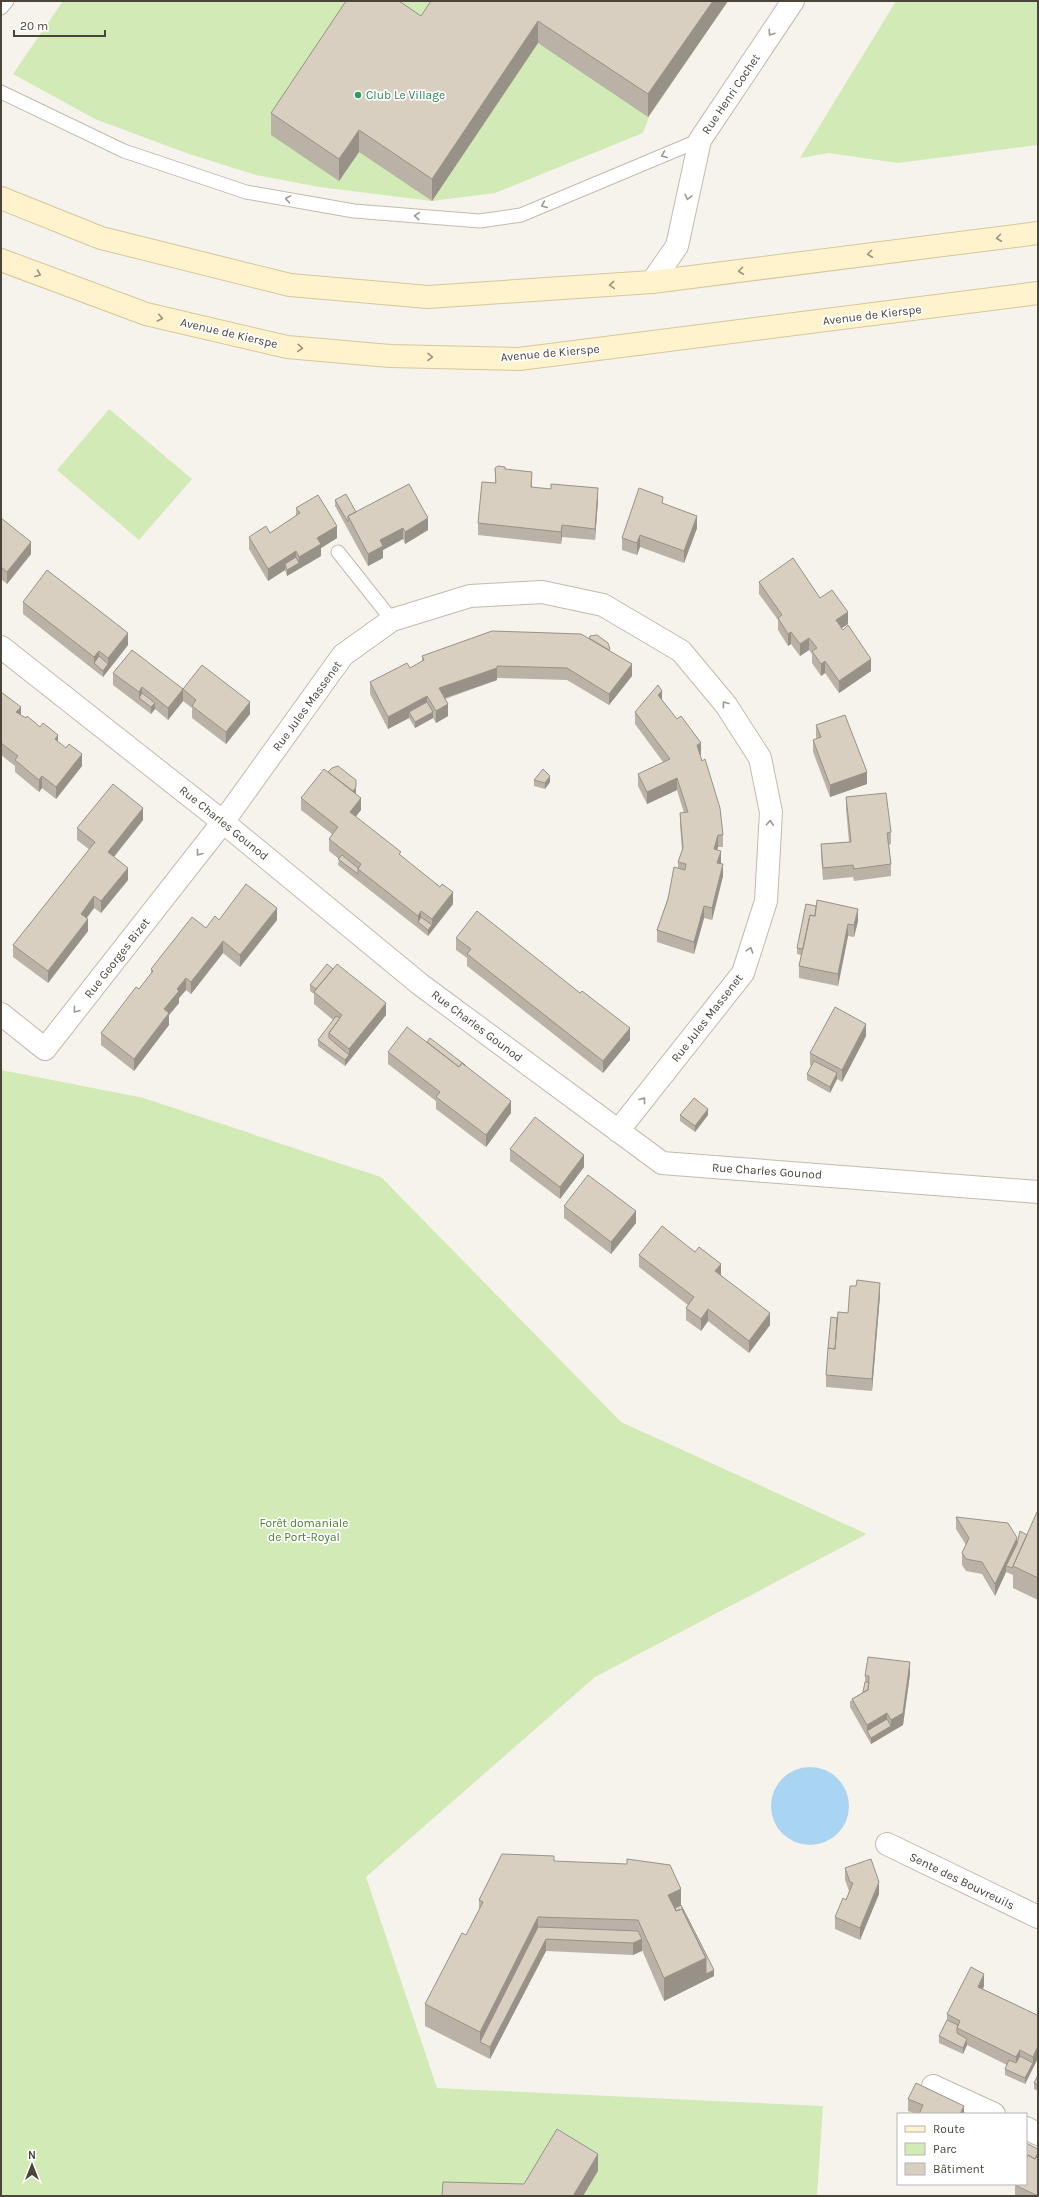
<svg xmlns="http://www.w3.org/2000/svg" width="1039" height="2197" viewBox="0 0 1039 2197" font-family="Karla,sans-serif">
<rect width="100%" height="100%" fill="#f6f3ec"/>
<path fill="#d2eab5" d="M63 1H728L649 117 643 133 495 193 432 201 319 187 256 175 189 154 95 119 13 74Z
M896 1H1038V145L898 163 829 153 800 158Z
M109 409 192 479 139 540 57 470Z
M1 1070 144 1098 381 1177 621 1422 867 1534 595 1677 366 1877 437 2088 823 2106 817 2196H1Z"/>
<path fill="#a9d4f2" d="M771 1806a39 39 0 1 1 78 0a39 39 0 1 1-78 0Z"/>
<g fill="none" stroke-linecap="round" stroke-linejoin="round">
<defs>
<path id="lane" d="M1 8 7 1
M1 92 124 151 246 192 354 211 480 221 521 215 700 140
M338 552 392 620"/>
<path id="street" d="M652 282 677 246 700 140 793 1
M1 647 223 822 421 985 662 1163 1038 1192
M1 1014 45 1049 223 822 343 655 392 620 470 596 542 592 603 605 681 651 726 705 760 758 771 812 766 901 743 973 618 1131
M887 1844 1038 1917
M933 2086 994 2114
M1026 2128 1038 2134"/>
<path id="secondary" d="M1 198 101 238 290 285 428 297 652 282 1038 233
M1 260 146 314 287 347 390 356 519 359 1038 293"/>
</defs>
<use href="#lane" stroke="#c2bbae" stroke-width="15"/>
<use href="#street" stroke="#c2bbae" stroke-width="24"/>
<use href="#secondary" stroke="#d6c79b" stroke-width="24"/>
<use href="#lane" stroke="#fff" stroke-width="13"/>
<use href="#street" stroke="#fff" stroke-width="22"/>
<use href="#secondary" stroke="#fff3cd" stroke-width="22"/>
</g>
<path fill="#bab2a6" d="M728 1 648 117 538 43 432 201 359 152 339 181 271 135V113L421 16Z
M495 468 505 469 532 484V487L598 500 595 540 562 537 561 544 478 535V523L495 483Z
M335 500 356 512 428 530 405 544 403 539 383 550V558L368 566 335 506Z
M663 504 697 528 684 563 640 547 637 555 622 550V538Z
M296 508 337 538 321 548V556L287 576 285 570 268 581 249 549V537L270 533 296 516Z
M1 518 31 554 7 584 1 579Z
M759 582 820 598 848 624 841 628 871 671 839 693 825 673 821 676 812 663V654L809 650 800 656 791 644 788 646 778 630V620L759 594Z
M23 602 128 645 103 677 23 614Z
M610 651 632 676 609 705 567 680 497 678V680L445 699 448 716 436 723 433 718 415 728 409 718 388 729 370 694V682L410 668 422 662V656Z
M113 673 183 701 168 720 155 709 151 714 113 685Z
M183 689 250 714 226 744 192 718V708L183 701Z
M1 692 21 715 58 742 82 766 56 799 42 788 39 792 15 772V766L1 755Z
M662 700 701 755H700L723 835V847H718L717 850 723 876 712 920 704 918 694 954 657 942V930L678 868V862L682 850 680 825V813H684L677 790 647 804 638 786V774L663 762 635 724V712Z
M816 725 867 784 830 797 813 752V740L817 739 816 737Z
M328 772 356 793V794L361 810 355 817 401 856 453 904 428 936 338 865 339 859 329 851V839L332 834 301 810V798Z
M534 780 550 782 545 789 534 786Z
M846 797 891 832V844L889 845 891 864V876L854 881 853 877 823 880 821 856V844L849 842 846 809Z
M143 820 114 857 128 880 101 913 94 908 87 918 88 931 48 983 13 957V945L90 850 77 840V828Z
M806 904 858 921 854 937 848 936 838 986 799 978V966L801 955 797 954V948Z
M219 920H277L240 967 223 953 191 994 186 990 179 998V1003L169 1015V1025L134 1071 101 1045V1033L139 989 151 974V969L206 928Z
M456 938 580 993 630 1040 603 1073 467 966V958L456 950Z
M310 985 386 1015 345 1066 318 1046V1040L333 1020 314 1004V994L310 991Z
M866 1036 842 1082 837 1079 830 1093 807 1080V1074L812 1066 810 1065V1053Z
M427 1042 465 1066 511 1113 486 1147 436 1109V1101L388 1064V1052Z
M680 1115H708L695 1132 680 1121Z
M510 1149 584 1167 560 1199 510 1161Z
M564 1206 636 1223 611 1254 564 1218Z
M639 1255 721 1275 770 1325 749 1353 708 1321 701 1331 686 1320V1308L688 1305 639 1267Z
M880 1295 872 1391 826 1387V1375L828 1348 837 1318 848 1313Z
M1038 1512V1600L1013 1588V1575L1006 1572 995 1596 982 1574 966 1571 962 1565V1553L966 1545 956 1529V1517L1017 1544 1027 1535Z
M910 1674 903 1725 871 1744 850 1707V1701L852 1700V1699L863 1692 865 1682V1676Z
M554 1861 681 1905 714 1976 664 2001 642 1950 633 1955 546 1951 490 2059 425 2026V2004L466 1935 479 1911V1900Z
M845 1868 879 1894 860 1940 835 1929V1917L846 1900 849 1891 845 1880Z
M984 1986 983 1989 1037 2015 1038 2014V2058L1025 2084 1005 2075V2069L1007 2065 967 2045 963 2054 939 2043V2036L947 2020V2014Z
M1038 2075V2091L1034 2089V2083Z
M908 2099 964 2106V2112L968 2114H916L908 2111Z
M1015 2185 1038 2196H1015Z"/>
<path fill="#979187" d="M713 1H728L648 117V94Z
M538 21V43L432 201V179Z
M359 130V152L339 181V159Z
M532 472V484L531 499V487Z
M598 488V500L595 540V529Z
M697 516V528L684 563V551Z
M428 518V530L405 544V532Z
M562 525V537L561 544V532Z
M337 526V538L321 548V556L287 576V570L299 563V557L317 538Z
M403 528V539L383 550V558L368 566V554L380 540Z
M640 535V547L637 555V543Z
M31 542V554L7 584V572Z
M296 551V563L285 564V570L268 581V569Z
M848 612V624L836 632V620Z
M791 632V644L788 646V634Z
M128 633V645L103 677V671L108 664V658Z
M809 638V650L800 656V644Z
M99 651V663H94V657Z
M871 659V671L839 693V681Z
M825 661V673L821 676V664Z
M632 664V676L609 705V694Z
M497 668V680L439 700V688Z
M142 687V699L139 698V692Z
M183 689V701L168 720V708Z
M662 691V703L658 695Z
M427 696V708L409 712V718L388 729V717Z
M250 702V714L226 744V732Z
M155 703V709L151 714V707Z
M448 704V716L436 723V711Z
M21 707V719L16 712Z
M433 712V718L415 728V722Z
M58 735V747L55 739Z
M701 743V755L697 757V745Z
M82 754V766L56 799V787Z
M867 772V784L830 797V785Z
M42 776V788L39 792V780Z
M550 776V782L545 789V783Z
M677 778V790L647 804V792Z
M356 787V793L350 801V795Z
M361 798V810L350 824V812Z
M143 808V820L108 864V852Z
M718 835V847L714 861V849Z
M721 851V863H717Z
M723 864V876L712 920V908Z
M128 868V880L101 913V901Z
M453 892V904L428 936V930L432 925V919Z
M94 896V908L81 925V914Z
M704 906V918L694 954V942Z
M277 908V920L240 967V955Z
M858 909V921L854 937V925Z
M421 911V923L418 922V916Z
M88 919V931L48 983V971Z
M848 924V936L838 986V974Z
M223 941V953L191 994V982Z
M186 978V990L179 998V1003L169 1015V1025L134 1071V1059L177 989Z
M386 1003V1015L345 1066V1060L349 1055V1049Z
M866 1024V1036L842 1082V1070Z
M630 1028V1040L603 1073V1061Z
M837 1073V1079L830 1093V1087Z
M511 1101V1113L486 1147V1135Z
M708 1109V1115L695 1132V1126Z
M584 1155V1167L560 1199V1187Z
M636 1211V1223L611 1254V1242Z
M721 1264V1276L715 1271Z
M880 1283V1295L872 1391V1379Z
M708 1309V1321L701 1331V1319Z
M770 1313V1325L749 1353V1341Z
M1017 1538V1550L1006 1566V1572L995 1596V1584Z
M910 1662V1674L903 1725 891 1732V1720Z
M887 1713V1725L867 1731V1725Z
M891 1726V1732L871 1744V1738Z
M879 1882V1894L860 1940V1928Z
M681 1889V1911H668V1895Z
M538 1917V1939L480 2042V2032Z
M546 1939V1951L490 2059V2047Z
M642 1939V1951L633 1955V1943Z
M706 1958V1980L664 2001V1978Z
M714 1970V1976L706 1980V1974Z
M984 1974V1986L978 1999V1987Z
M967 2039V2045L963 2054V2048Z
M1038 2046V2058L1025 2084V2078L1033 2063V2057Z
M1020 2050V2062L1016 2069V2057Z
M964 2106V2114H960Z
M598 2154V2171L583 2196H573Z"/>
<path fill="#d8cfc1" stroke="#979187" d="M346 1H399L421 16 431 1H713L648 94 538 21 432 179 359 130 339 159 271 113Z
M498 466 505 467V469L532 472 531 487 551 489V484L598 488 595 529 562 525 561 532 478 523 482 482 496 483 495 468Z
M409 484 428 518 405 532 403 528 380 540 383 546 368 554 348 516Z
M639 488 663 497 662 503 697 516 684 551 640 535 637 543 622 538Z
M346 494 356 512 348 516V522L335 500Z
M318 495 337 526 317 538 321 544 299 557 296 551 268 569 249 537 266 526 270 533 300 513 296 508Z
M1 518 31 542 7 572 1 567Z
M296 557 299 563 287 570 285 564Z
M793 558 820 598 832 590 848 612 836 620 843 630 848 625 871 659 839 681 825 661 821 664 812 651 817 648 809 638 800 644 791 632 788 634 778 618 782 615 759 582Z
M47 570 128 633 108 658 99 651 94 657 23 602Z
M492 631 581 634 632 664 609 694 567 668 497 666V668L439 688 448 704 436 711 427 696 388 717 370 682 407 663 410 668 424 660 422 656Z
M597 635 608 643 610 649 609 650 589 638 590 636Z
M132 650 183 689 168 708 142 687 139 692 113 673Z
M99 656 108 664 103 671 94 663Z
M202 665 250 702 226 732 192 706 196 700 183 689Z
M658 685 662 691 658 695 677 719 681 716 701 743 697 745 702 761 705 759 720 808 723 835H718L714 849 721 851 717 863 723 864 712 908 704 906 694 942 657 930 668 899 674 867 685 870 686 864 678 862 683 848 680 813 688 812 677 778 647 792 638 774 670 759 635 712Z
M1 692 21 707 16 712 26 718 27 716 40 727 43 723 58 735 55 739 66 748 69 744 82 754 56 787 42 776 39 780 15 760 18 756 1 743Z
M142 693 155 703 151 707 139 698Z
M427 702 433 712 415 722 409 712Z
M845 715 867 772 830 785 813 740 821 737 816 725Z
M338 766 356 780V787L353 791 328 772 332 768Z
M324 769 361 798 350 812 401 852 399 854 440 887 442 884 453 892 432 919 421 911 418 916 358 869 361 864 329 839 338 827 301 798Z
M543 769 550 776 545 783 534 780Z
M113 784 143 808 108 852 128 868 101 901 94 896 81 914 88 919 48 971 13 945 95 842 77 828Z
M886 793 891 832 887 833 891 864 854 869 853 865 823 868 821 844 851 842 846 797Z
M342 855 358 868V874L338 859Z
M246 884 277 908 240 955 223 941 191 982 186 978 177 989 179 991 164 1009 169 1013 134 1059 101 1033 136 987 139 989 153 971 151 969 192 917 206 928 215 916 219 920Z
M817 900 858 909 854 925 848 924 838 974 799 966 810 915 815 916Z
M806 904 816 906 815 916 810 915 803 949 797 948Z
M477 911 580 993 582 991 630 1028 603 1061 467 954 471 949 456 938Z
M421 917 432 925 428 930 418 922Z
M327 964 333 969 316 989 310 985Z
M337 964 386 1003 349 1049 329 1033 342 1015 314 992Z
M835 1007 866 1024 842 1070 810 1053Z
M336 1016 340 1018 329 1033V1038L349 1055 345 1060 318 1040Z
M407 1027 459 1067 462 1063 511 1101 486 1135 436 1097 440 1092 388 1052Z
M430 1038 465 1065V1066L462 1063 459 1067 427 1042Z
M814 1061 837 1073 830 1087 807 1074Z
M694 1098 708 1109 695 1126 680 1115Z
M535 1117 584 1155 560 1187 510 1149Z
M588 1175 636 1211 611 1242 564 1206Z
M662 1226 695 1252 699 1247 721 1264 715 1271 770 1313 749 1341 708 1309 701 1319 686 1308 694 1297 639 1255Z
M857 1280 880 1283 872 1379 826 1375 828 1348 835 1349 838 1312 848 1313 850 1286H856Z
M831 1317 837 1318 835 1349 828 1348Z
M1037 1512H1038V1578L1013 1566Z
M956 1517 1008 1523 1016 1536 1017 1538 995 1584 982 1562 966 1559 962 1553 969 1538Z
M1020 1531 1027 1535 1013 1566V1568L1006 1566 1017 1544Z
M868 1657 910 1662 903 1713 891 1720 887 1713 867 1725 852 1699 868 1690 869 1676H865Z
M865 1682H869L868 1690 863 1692Z
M887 1719 891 1726 871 1738 867 1731Z
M502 1854 554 1856V1861L627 1864V1859L670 1865 681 1889 668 1895 676 1911 682 1909 706 1958 664 1978 638 1920 538 1917 480 2032 425 2004 462 1933 466 1935 483 1902 479 1900Z
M871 1859 879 1882 860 1928 835 1917 843 1898 846 1900 853 1883 850 1882 845 1868Z
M681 1905 714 1970 706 1974V1958L682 1909 676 1911 675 1908Z
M538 1927 638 1931 642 1939 633 1943 546 1939 490 2047 480 2042Z
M971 1967 984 1974 978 1987 1037 2015 1038 2014V2046L1033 2057 1020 2050 1016 2057 957 2028 960 2021 947 2014Z
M947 2020 958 2025 957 2028V2033L967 2039 963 2048 939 2036Z
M1020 2056 1033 2063 1025 2078 1005 2069 1009 2060 1016 2063Z
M1038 2075V2085L1034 2083Z
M916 2083 964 2106 960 2114H919L923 2105 908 2099Z
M557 2129 598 2154 573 2196H442L443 2182 524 2184Z
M1026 2143 1038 2149V2153L1035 2159 1028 2155 1026 2160Z
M1038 2153V2196L1015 2185V2184H1026V2160L1028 2155 1035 2159Z"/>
<defs><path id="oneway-chevron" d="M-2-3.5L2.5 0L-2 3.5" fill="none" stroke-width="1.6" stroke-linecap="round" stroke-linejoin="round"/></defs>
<g stroke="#9c9892">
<use href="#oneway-chevron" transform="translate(771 33) rotate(124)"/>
<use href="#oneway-chevron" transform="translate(664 155) rotate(157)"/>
<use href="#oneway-chevron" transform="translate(688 197) rotate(103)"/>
<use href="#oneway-chevron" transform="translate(288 199) rotate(-170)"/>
<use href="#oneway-chevron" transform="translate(544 205) rotate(157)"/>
<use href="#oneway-chevron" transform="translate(417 216) rotate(-175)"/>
<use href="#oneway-chevron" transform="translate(725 704) rotate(-127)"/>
<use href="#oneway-chevron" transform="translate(770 823) rotate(-87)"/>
<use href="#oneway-chevron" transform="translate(199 853) rotate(128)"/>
<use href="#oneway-chevron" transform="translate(750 950) rotate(-72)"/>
<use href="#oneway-chevron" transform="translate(76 1010) rotate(128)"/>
<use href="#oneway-chevron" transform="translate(643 1100) rotate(-52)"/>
</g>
<g stroke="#9c937c">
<use href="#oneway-chevron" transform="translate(999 238) rotate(173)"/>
<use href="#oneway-chevron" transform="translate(870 254) rotate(173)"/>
<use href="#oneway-chevron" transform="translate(741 271) rotate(173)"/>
<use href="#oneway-chevron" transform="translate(38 274) rotate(21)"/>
<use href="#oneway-chevron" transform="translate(612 285) rotate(176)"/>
<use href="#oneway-chevron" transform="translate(160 318) rotate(13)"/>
<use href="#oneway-chevron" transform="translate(300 348) rotate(5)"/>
<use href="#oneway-chevron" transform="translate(430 357) rotate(1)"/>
</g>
<circle fill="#2e9e5b" stroke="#fff" stroke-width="1.5" cx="358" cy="95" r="4"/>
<g text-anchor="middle" stroke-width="3.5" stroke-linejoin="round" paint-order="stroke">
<g font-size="12" fill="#4b4439" stroke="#fff">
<text transform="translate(731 94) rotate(-56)" y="4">Rue Henri Cochet</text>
<text transform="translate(872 315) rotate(-7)" y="4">Avenue de Kierspe</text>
<text transform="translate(229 333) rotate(13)" y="4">Avenue de Kierspe</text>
<text transform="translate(550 353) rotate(-5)" y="4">Avenue de Kierspe</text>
<text transform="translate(307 706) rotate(-54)" y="4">Rue Jules Massenet</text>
<text transform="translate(224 823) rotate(39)" y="4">Rue Charles Gounod</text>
<text transform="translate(117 958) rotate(-52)" y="4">Rue Georges Bizet</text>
<text transform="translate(707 1018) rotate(-52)" y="4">Rue Jules Massenet</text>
<text transform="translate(477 1026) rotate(37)" y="4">Rue Charles Gounod</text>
<text transform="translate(767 1171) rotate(4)" y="4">Rue Charles Gounod</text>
<text transform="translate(962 1881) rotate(26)" y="4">Sente des Bouvreuils</text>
</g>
<g font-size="12" fill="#27864d" stroke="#fff" text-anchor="start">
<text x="366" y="99">Club Le Village</text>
</g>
<g font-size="12" fill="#4a7f2a" stroke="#fff">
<text x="304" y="1527">Forêt domaniale<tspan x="304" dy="14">de Port-Royal</tspan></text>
</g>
</g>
<rect width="1039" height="2197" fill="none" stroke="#4b4439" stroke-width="4"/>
<rect x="897" y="2113" width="130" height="72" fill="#ffffff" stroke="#b7b4b0"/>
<rect x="905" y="2126" width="20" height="6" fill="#fff3cd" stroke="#b7b4b0"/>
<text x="933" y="2133" font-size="12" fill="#4b4439">Route</text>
<rect x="905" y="2143" width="20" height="12" fill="#d2eab5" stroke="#b7b4b0"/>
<text x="933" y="2153" font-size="12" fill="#4b4439">Parc</text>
<rect x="905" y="2163" width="20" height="12" fill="#d8cfc1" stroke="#b7b4b0"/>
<text x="933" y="2173" font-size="12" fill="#4b4439">Bâtiment</text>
<g transform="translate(32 2165)" stroke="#ffffff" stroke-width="3" paint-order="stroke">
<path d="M0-3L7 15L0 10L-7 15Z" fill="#4b4439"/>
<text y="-6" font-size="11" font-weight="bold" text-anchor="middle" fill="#4b4439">N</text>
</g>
<path d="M14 30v6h91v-6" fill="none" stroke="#4b4439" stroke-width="2"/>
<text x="20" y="30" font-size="12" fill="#4b4439" stroke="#ffffff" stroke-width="3" paint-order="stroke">20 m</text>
</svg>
